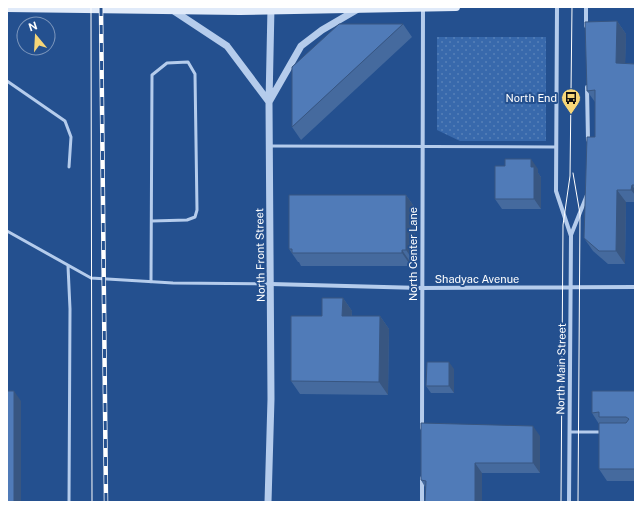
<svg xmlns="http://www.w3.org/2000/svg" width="642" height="509" viewBox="0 0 642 509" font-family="'Public Sans',sans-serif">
<defs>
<pattern id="grass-dots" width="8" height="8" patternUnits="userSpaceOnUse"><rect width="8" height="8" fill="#3869ac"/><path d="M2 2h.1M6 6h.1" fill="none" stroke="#5680b8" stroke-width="1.8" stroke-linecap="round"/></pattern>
</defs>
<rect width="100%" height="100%" fill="#24508f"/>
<path fill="url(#grass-dots)" d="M437 37H546V141H460L437 130Z"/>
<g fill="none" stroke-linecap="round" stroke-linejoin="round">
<path stroke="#b5ccec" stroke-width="3" d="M7 81 65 121 71 137 69 167
M269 146 556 147
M7 231 91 278 173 283 270 284
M68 266 70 309 69 502
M151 282 152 75 167 63 188 62 195 74 197 210 195 217 187 220 152 221
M570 432H602"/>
<path stroke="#b5ccec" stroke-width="4" d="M557 7 556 191 571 236 569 502
M586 7V26
M587 87 588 140
M571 235 587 195
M271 284 421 288 635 287
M422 428 423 7
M422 478V502"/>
<path stroke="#b5ccec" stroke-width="7" d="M174 11 227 46 269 102
M269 102 301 46 322 30 358 9
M268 502 271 399 269 102 271 7"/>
<path stroke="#e0eaf9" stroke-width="8" d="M7 8 240 11 456 7"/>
<path stroke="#fff" stroke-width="1" d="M91 7 92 502
M573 173 580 214 578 502
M561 502 563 225 570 176 572 7"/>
<defs>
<path id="rail" d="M101 7 106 502"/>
</defs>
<use href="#rail" stroke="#fff" stroke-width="4.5"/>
<use href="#rail" stroke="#24508f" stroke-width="3" stroke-dasharray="9" stroke-linecap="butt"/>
</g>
<path fill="#456a9e" d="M617 21 626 34 625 63 635 64V202H626L625 264H608L593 251 584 238 595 137V102L587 91Z
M403 24 412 37 301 140 292 127Z
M538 169V173L541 177V209H502L495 199Z
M406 195 415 208V263H411V266H301L299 262H298L289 249Z
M343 298 352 311V316H380L389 329 388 395 300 394 291 381 322 316Z
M454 369V393H431L426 386Z
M635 391V481H607L599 469V424L592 413Z
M540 436V473H482L425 487 421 480Z"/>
<path fill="#385681" d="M617 21 626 34 625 76 616 63Z
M531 159 538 169V173L541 177V209L534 199 531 167Z
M632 185 635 190V195L631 190Z
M617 190 626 202 625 264 616 251Z
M406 195 415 208V263L406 250Z
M402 250 411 263V266L402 253Z
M343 298 352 311 351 329 342 316Z
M380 316 389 329 388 395 379 382Z
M449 362 454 369V393L449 386Z
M14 391 21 401V502H14Z
M533 426 540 436V473L533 463Z
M475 463 482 473V502H475Z"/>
<path fill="#507bb8" stroke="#385681" d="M617 21 616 63 635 64V185H632L631 190H617L616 251H599L584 238 587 137H595V90L587 91 585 22Z
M339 24H403L292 127V67Z
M505 159H531V167H534V199H495V166H505Z
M289 195H406V250H402V253H292V249H289Z
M322 298H343L342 316H380L379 382 291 381V316H322Z
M427 362H449V386H426Z
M7 391H14V502H7Z
M592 391H635V469H599V423H626L629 419 626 417H599V412L592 413Z
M421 423 533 426V463H475V502H425L426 481 421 480Z"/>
<defs>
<symbol id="bus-pin" viewBox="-11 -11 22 30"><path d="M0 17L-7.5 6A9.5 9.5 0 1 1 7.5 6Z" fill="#f6d678" stroke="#24508f"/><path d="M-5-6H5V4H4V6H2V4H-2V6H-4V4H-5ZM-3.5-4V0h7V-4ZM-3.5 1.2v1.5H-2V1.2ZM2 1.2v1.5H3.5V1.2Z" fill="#111"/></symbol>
</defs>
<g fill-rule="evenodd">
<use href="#bus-pin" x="560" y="87" width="22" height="30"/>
</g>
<g text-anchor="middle" stroke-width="4" stroke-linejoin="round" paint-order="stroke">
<g font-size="11" fill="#fff" stroke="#24508f" text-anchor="end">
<text x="557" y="102">North End</text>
</g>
<g font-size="11" fill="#fff" stroke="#24508f">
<text transform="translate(413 254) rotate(-90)" y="4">North Center Lane</text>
<text transform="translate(260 255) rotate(-91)" y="4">North Front Street</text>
<text x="477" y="283">Shadyac Avenue</text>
<text transform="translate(561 369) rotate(-89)" y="4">North Main Street</text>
</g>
</g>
<rect width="642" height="509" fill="none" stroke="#ffffff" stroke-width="16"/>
<g transform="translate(36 36) rotate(342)"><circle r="19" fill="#24508f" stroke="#7c96bc"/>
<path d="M0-3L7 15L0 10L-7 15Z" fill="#f6d678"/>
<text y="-6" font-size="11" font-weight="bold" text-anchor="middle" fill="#ffffff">N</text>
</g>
</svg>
